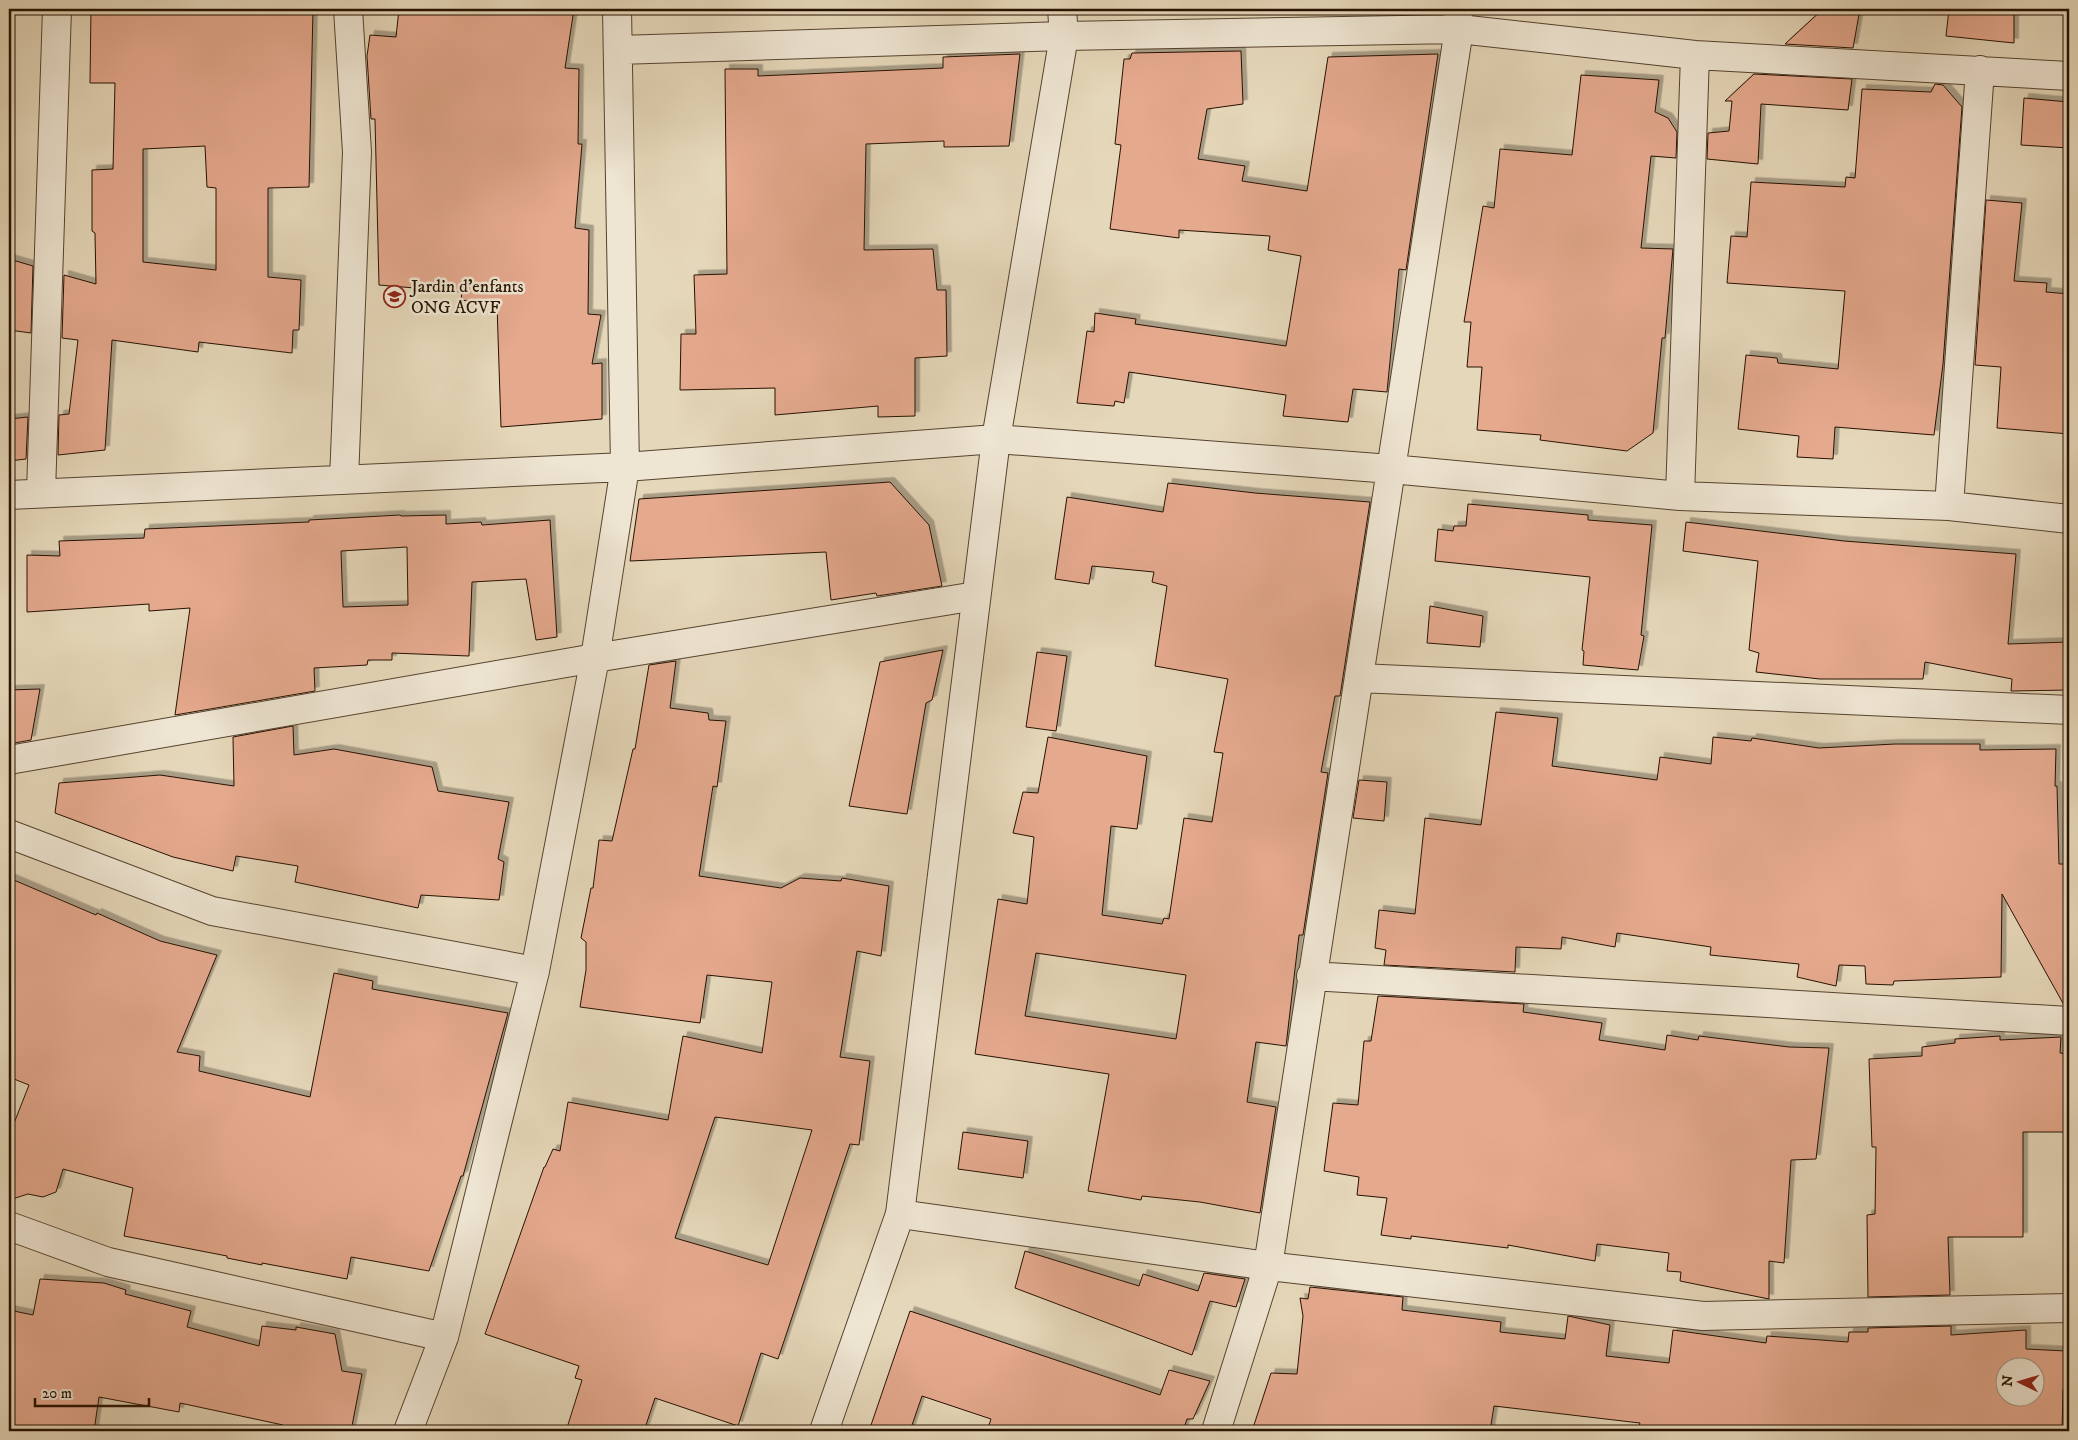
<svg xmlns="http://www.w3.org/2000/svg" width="2078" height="1440" viewBox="0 0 2078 1440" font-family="'IM FELL DW Pica',serif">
<defs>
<filter id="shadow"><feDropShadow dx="4.5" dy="-4.5" stdDeviation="0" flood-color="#0004"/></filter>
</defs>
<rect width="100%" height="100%" fill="#e5d7b9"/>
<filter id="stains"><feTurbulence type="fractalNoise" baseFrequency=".004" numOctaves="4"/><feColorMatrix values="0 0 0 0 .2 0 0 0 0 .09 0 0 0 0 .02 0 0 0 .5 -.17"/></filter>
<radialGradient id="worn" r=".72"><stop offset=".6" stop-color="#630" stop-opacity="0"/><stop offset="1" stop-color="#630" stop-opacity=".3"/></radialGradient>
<path fill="#e5a98e" stroke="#261100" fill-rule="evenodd" filter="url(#shadow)" d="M91 9H313L309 187 268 188V277L301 280 299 330H293L292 353 199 342 198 352 112 340 105 450 58 455 59 415 69 414 78 340 62 338 64 275 96 284 95 233 92 231V170L113 169 115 83H90ZM205 146 207 187 216 188V270L143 262V149Z
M399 9H574L565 68 579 69 578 144H582L575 228 589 230 588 314 601 315 592 364 602 363V419L501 427 497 305 461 300 462 292 379 285 375 119H371L367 56 370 35 396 37Z
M1823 9H1860L1853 48 1785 44Z
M1949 9H2014V43L1946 36Z
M1241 51 1243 104 1207 109 1198 159 1245 166 1242 181 1307 191 1328 57 1438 54 1406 270 1399 269 1387 392 1353 389 1348 422 1283 416 1286 395 1129 372 1124 403 1115 401 1114 406 1077 403 1087 331 1094 332 1095 313 1136 319 1135 324 1286 346 1301 256 1268 250 1270 236 1179 230V238L1110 229 1121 145 1115 144 1124 59H1130L1132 53Z
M1020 54 1009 146 944 147V141L866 144 864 250 933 249 937 290H946L947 356 915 358V416L878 417V406L775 415V388L680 390 681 334H696L694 275 727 274 725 69H758V76L943 68V57Z
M1754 74 1852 79 1848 110 1761 104 1758 164 1707 159 1708 133 1729 131 1732 101H1725Z
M1581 75 1659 80 1655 112 1668 118 1677 132 1676 158 1651 156 1641 248 1673 249 1665 338H1662L1653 433 1627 451 1540 440 1541 435 1477 430 1482 367H1467L1471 322H1464L1483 206 1494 208 1500 149 1572 155Z
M1935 84 1943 85 1962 107 1943 364 1934 435 1835 427 1833 459 1797 457 1799 436 1738 429 1746 355 1777 358 1778 363 1838 369 1845 291 1727 283 1731 236 1747 237 1751 182 1845 187 1846 177 1855 178 1862 89 1931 92Z
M2024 98 2069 102V148L2021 145Z
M1986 200 2022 203 2014 281 2047 283 2046 292 2069 294V434L1997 428 2001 367 1975 365Z
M9 259 33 266 31 333 9 330Z
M28 417 26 459 9 461V419Z
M890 482 929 525 942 586 877 596 876 593 831 600 826 552 630 561 639 499Z
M1168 483 1255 493 1370 502 1340 696H1335L1321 772 1328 773 1303 935H1299L1286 1046 1256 1042 1247 1102 1276 1107 1260 1213 1200 1202 1142 1196 1141 1200 1088 1191 1109 1074 975 1054 998 899 1027 904 1034 837 1013 833 1023 792 1038 793 1048 737 1147 756 1137 829 1111 826 1102 915 1162 924 1164 918 1169 919 1184 818 1212 822 1223 753 1214 752 1228 679 1155 666 1167 586 1152 582 1154 572 1092 566 1089 584 1055 579 1067 497 1163 512ZM1036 953 1186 975 1176 1039 1025 1016Z
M1468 504 1588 515V520L1652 525 1641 635 1644 636 1638 670 1583 665 1584 651 1582 650 1590 577 1435 561 1438 529 1453 531 1454 526H1466Z
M400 515 401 516 446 515V524L481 522 482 525 550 520 557 637 536 640 526 579 472 582 469 656 392 653V660H368L367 665 314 668 315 691 175 715 190 608 149 611V604L27 612V555L60 556 59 541 144 538 145 529 309 522V520ZM407 547 408 605 343 607 341 551Z
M1686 522 1844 541 2016 554 2008 644 2069 642V690L2011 691 2012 679 1925 662 1923 679H1820L1756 672 1759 653 1749 650 1758 561 1683 551Z
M1430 606 1483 616 1480 647 1427 643Z
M943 650 932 700 926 703 907 814 849 806 880 662Z
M1037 652 1067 656 1056 731 1026 727Z
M676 661 670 708 708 713 709 720 726 721 717 787 713 786 699 876 781 888 800 878 841 881 842 878 889 886 881 956 857 951 840 1057 870 1061 859 1145 850 1144 778 1359 761 1353 738 1426 655 1398 644 1431H566L582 1380 575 1378 579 1366 485 1334 544 1167H545L553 1149 560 1151 568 1102 668 1120 683 1036 762 1053 772 982 707 975 700 1023 580 1007 586 970V942L581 938 591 888H593L599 840 612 841 633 749H635L649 665ZM715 1117 812 1130 768 1265 675 1238Z
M40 689 31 740 9 744V690Z
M1496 712 1558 718 1552 766 1657 780 1660 757 1711 764 1713 737 1751 741 1752 738 1819 748 1895 744H1980V750L2056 749 2055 786H2057L2059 864H2066L2069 1005H2064L2002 894 2001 977 1894 981 1893 985 1866 984 1865 966 1839 965 1836 986 1797 977 1799 964 1710 955 1711 947 1617 933 1615 947 1562 937 1561 949 1516 947 1515 972 1384 965 1386 950 1375 948 1379 910 1415 914 1425 818 1481 825Z
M293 726 294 755 334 749 432 767 438 791 509 802 498 859 504 862 499 900 421 895 418 908 295 882 298 866 236 856 233 871 173 857 55 813 59 783 160 775 234 786 233 737Z
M1359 780 1387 782 1384 821 1353 818Z
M9 878 96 915 97 913 160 941 217 955 177 1052 200 1056 199 1071 310 1097 334 973 373 981 372 989 508 1013 463 1176H461L429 1271 351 1257 347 1279 262 1263V1265L227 1258V1256L124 1236 133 1188 63 1169 56 1192 43 1197 28 1194 9 1200V1136L29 1085 9 1077Z
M1378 996 1524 1004 1523 1012 1602 1023 1599 1040 1665 1050 1667 1035 1698 1040 1699 1036 1789 1047 1829 1048 1816 1159 1791 1160 1784 1263 1769 1261V1299L1680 1281 1681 1272 1667 1271 1669 1253 1597 1244 1595 1261 1508 1245V1248L1411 1236V1239L1381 1235 1387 1198 1357 1195 1359 1177 1324 1171 1333 1103 1358 1105 1364 1041H1371Z
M2000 1036V1040L2061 1037 2060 1053 2069 1054V1132H2023V1237H1948L1950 1295 1868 1297 1867 1215 1875 1214 1876 1147H1872L1869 1059 1922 1056V1047L1955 1043V1039Z
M963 1132 1028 1141 1023 1178 958 1169Z
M1025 1251 1139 1286 1143 1274 1198 1291 1204 1273 1245 1279 1236 1307 1210 1301 1192 1355 1015 1288Z
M40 1279 104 1283 126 1290 125 1294 191 1311 187 1327 259 1346 262 1326 296 1330V1327L335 1334 342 1371 362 1374 351 1431H281L283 1425 180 1403 179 1412 99 1397 94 1431H9V1310L33 1315Z
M1310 1287 1403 1297 1402 1310 1501 1322 1500 1332 1565 1339 1568 1316 1610 1325 1606 1356 1669 1363 1673 1330 1766 1343 1767 1336 1848 1342 1849 1332H1868V1328L1951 1326V1335L2026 1330V1349L2066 1351V1388L2063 1389 2062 1431H1637L1640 1423 1494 1406 1490 1431H1252L1271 1373 1297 1374 1303 1316 1300 1298 1308 1299ZM2006 1368H2036V1398H2006Z
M910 1311 1160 1395 1169 1370 1210 1381 1193 1419H1187L1183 1431H987L991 1419 922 1396 910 1431H869Z"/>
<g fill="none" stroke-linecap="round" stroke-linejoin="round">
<defs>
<path id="minor" d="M618 50 1064 36 1459 29 1695 55 2069 76
M344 480 357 152 348 9
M41 492 57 9
M9 495 625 467 996 439 1391 469 1680 496 1949 506 2069 519
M1680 496 1695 55
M1949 506 1980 70
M1359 678 2069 710
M9 760 595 658 976 596
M9 834 212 911 535 971
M1311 976 2069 1021
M900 1214 1268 1266 1703 1316 2069 1308
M9 1226 108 1262 444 1337
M408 1431 444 1337 535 971 595 658 625 467 617 9
M1216 1431 1268 1266 1459 29 1457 9"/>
<path id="tertiary" d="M824 1431 900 1214 996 439 1064 36 1062 9"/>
</defs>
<use href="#minor" stroke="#56422e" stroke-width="30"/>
<use href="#tertiary" stroke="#56422e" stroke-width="30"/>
<use href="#minor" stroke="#eee5d2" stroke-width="28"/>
<use href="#tertiary" stroke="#eee5d2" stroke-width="28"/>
</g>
<defs>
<symbol id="school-ring" viewBox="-11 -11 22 22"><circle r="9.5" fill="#eee5d2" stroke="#8f2418" stroke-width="1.5"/><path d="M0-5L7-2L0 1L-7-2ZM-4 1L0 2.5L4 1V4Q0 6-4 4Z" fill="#8f2418"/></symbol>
</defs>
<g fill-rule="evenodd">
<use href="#school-ring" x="382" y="284" width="25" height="25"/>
</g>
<g text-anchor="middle" stroke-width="5" stroke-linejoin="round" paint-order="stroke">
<g font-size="18" fill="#261100" stroke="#eee5d2" text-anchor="start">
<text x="411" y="292">Jardin d'enfants<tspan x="411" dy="21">ONG ACVF</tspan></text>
</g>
</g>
<rect width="2078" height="1440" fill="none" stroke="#e5d7b9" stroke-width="30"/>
<rect x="10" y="10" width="2058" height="1420" fill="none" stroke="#261100" stroke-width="2.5"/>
<rect x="15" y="15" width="2048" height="1410" fill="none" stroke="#261100"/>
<g transform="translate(2020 1382) rotate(275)"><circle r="24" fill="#eee5d2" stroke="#9e907e"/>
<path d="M0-4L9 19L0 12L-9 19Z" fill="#8f2418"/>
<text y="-8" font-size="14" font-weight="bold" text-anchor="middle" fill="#261100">N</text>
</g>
<path d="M35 1398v8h114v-8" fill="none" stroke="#261100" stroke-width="2.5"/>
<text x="42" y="1398" font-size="15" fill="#261100" stroke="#eee5d2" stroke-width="4" paint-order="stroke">20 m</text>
<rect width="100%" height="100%" filter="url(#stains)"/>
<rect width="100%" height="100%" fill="url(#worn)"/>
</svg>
